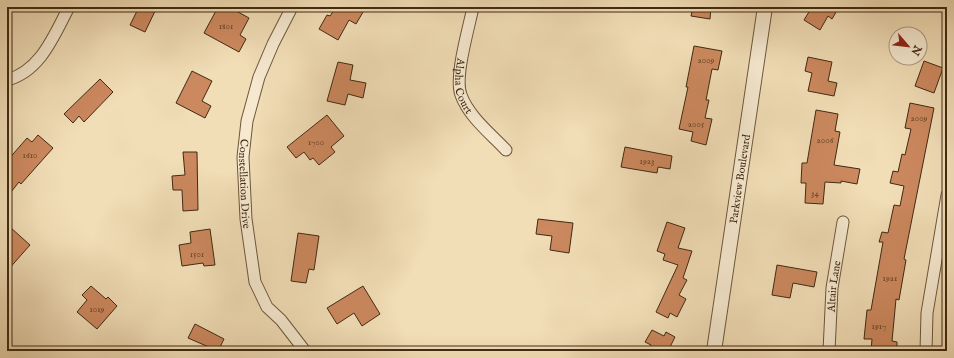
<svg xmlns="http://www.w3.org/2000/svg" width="954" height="358" viewBox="0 0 954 358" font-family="'IM FELL English',serif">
<rect width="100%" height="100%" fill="#f1ddb6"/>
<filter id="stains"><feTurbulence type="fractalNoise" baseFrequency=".005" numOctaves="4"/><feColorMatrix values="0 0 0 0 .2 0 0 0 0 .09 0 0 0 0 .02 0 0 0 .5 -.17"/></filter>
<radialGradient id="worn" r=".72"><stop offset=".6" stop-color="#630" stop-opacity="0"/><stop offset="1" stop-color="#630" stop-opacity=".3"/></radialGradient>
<path fill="#cc885e" stroke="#402a12" d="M139 7H157L145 32 130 25Z
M218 7H229L249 18 240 35 246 39 239 52 204 33Z
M336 7H366L356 24 349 20 338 40 319 29 327 15 330 16Z
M693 7H711L710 19 691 16Z
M812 7H839L832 19 828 16 820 30 804 20Z
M694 46 722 51 718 70 712 69 706 100H709L705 118 712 119 706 145 691 141 693 132 679 129 688 87H686Z
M808 57 832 62 828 81 837 83 834 96 808 91 812 73 805 71Z
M924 61 943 68 934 93 915 86Z
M338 62 353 65 350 80 366 83 363 98 348 94 345 105 327 101Z
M192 71 212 81 202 101 211 106 205 118 176 103Z
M100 79 113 92 84 122 79 116 73 123 64 114Z
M910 103 934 108 904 259 906 260 899 300 896 299 892 341 897 342V351H871L872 339H864L867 310H871L883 242H879L882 232 888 233 894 205 900 206 904 186 890 183 893 171 898 172 902 154 905 155 911 129 905 128Z
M816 110 838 114 835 131 840 132 834 165 860 169 857 184 841 181V183L825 182 823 204 805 203 806 183H801L802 163H807Z
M327 115 344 136 331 147 335 152 319 165 313 158 310 160 304 152 296 158 287 147Z
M38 135 53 148 21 184 19 182 7 197V161L27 138 32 142Z
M625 147 672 156 670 169 658 167 657 173 621 167Z
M183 152H197L198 210 183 211 182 190H173L172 176 185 175Z
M538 219 573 223 569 253 550 250 552 236 536 234Z
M667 222 685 228 678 248 692 251 683 278 687 280 679 295 686 299 677 317 670 313 668 318 656 312 678 265 663 260 665 254 657 251Z
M11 228 30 245 7 271V233Z
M210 229 215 265 204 266 203 263 182 266 179 245 191 243 190 232Z
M298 233 319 236 314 270 309 269 306 283 291 281Z
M777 265 817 272 814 287 793 283 790 298 772 295Z
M91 286 106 299 108 297 117 306 97 329 77 312 87 300 82 295Z
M363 286 380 314 362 326 354 313 337 324 327 308Z
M195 324 224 339 218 351 188 338Z
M652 330 664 336 666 332 675 337 668 351H648L651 345 645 342Z"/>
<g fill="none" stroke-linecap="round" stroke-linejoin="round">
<defs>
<g id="minor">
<path id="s1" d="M292 7 273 44 259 77 247 121 243 157 246 219 255 282 267 307 281 320 305 351"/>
<path id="s2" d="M473 7C469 28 454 77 461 95 469 117 491 134 506 150"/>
<path d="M7 80C41 71 54 35 69 7"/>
<path id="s3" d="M829 351 832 288 843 222"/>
<path d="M926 351 927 313 947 195"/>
</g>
<g id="tertiary">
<path id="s4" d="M714 351 765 7"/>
</g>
</defs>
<use href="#minor" stroke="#6c573b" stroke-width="13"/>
<use href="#tertiary" stroke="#6c573b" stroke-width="16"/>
<use href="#minor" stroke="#f6e9d0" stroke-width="11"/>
<use href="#tertiary" stroke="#f6e9d0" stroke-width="14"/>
</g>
<g text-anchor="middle" stroke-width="3" stroke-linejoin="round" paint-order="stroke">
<g font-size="9" fill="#634225">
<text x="226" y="29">1801</text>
<text x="706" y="63">2009</text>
<text x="919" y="121">2009</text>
<text x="696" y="127">2005</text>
<text x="825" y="143">2006</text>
<text x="316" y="145">1700</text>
<text x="30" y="158">1610</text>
<text x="647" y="164">1923</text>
<text x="815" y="196">34</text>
<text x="197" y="257">1501</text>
<text x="890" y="281">1921</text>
<text x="97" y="312">1019</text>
<text x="879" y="329">1917</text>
</g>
<g font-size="11" fill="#402a12" stroke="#f6e9d0">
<text dy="4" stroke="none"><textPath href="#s2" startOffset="81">Alpha Court</textPath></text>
<text dy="4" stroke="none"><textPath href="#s4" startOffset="174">Parkview Boulevard</textPath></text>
<text dy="4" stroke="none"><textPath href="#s1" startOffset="186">Constellation Drive</textPath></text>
<text dy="4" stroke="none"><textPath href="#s3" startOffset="65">Altair Lane</textPath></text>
</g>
</g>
<rect width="954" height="358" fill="none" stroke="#f1ddb6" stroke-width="24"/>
<rect x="8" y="8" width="938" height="342" fill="none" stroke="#402a12" stroke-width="2"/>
<rect x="12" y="12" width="930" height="334" fill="none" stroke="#402a12"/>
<g transform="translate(908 46) rotate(118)"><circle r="19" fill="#f6e9d0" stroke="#ad9d84"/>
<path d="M0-3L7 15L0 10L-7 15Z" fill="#8f2418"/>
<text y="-6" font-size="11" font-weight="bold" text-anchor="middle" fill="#402a12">N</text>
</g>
<rect width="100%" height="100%" filter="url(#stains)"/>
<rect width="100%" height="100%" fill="url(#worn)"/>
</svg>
